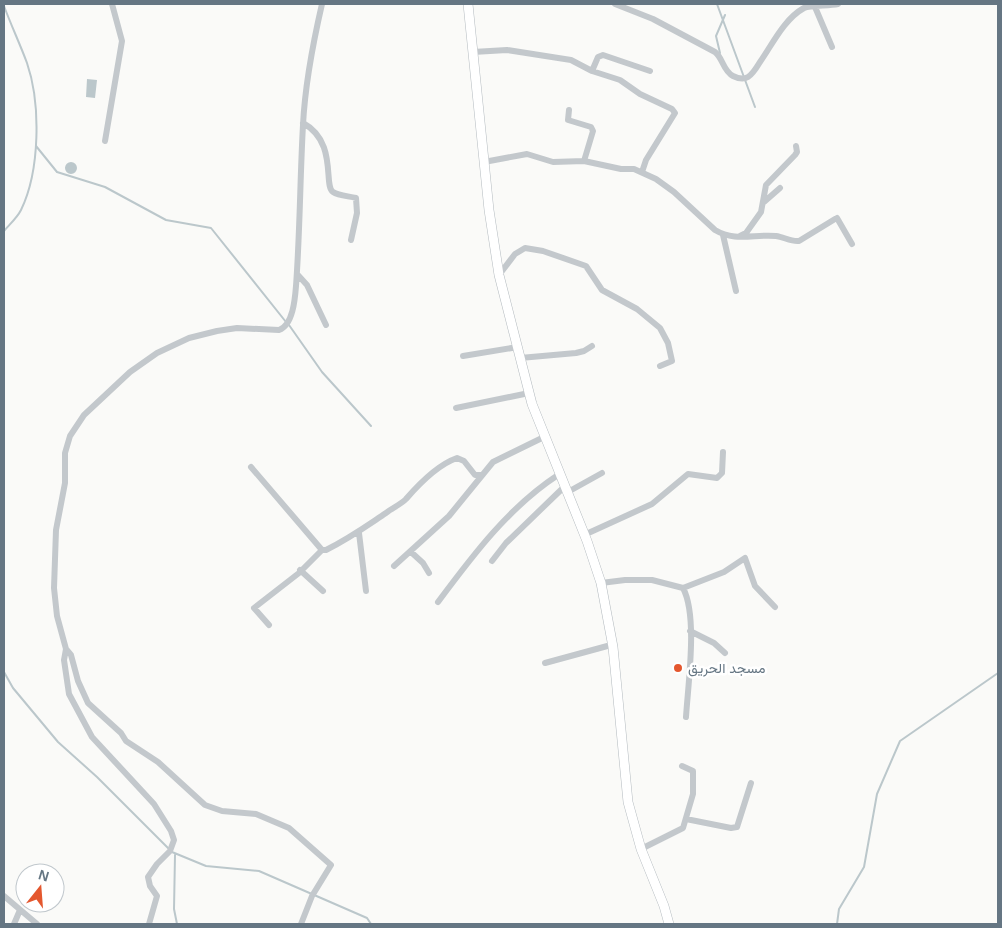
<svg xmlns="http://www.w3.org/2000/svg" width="1002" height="928" viewBox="0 0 1002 928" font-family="Helvetica,Vazirmatn,sans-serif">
<rect width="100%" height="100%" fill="#fafaf8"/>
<path fill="#bbc7cb" d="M87 79 97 80 95 98 86 97Z
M65 168a6 6 0 1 1 12 0a6 6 0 1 1-12 0Z"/>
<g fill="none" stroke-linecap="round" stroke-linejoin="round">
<path stroke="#bbc7cb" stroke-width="2" d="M717 4 755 107
M4 6C11 25 20 44 27 63 41 104 40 171 21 210 17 218 9 225 4 231
M720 53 716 36 725 15
M36 146 57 172 105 187 166 220 211 228 286 322
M289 325 322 372 371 426
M4 672 13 688 58 742 97 777 169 849
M172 852 206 866 259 871 367 918 371 924
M175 855 174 909 177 924
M837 924 839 909 864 867 877 794 900 741 998 673"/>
<defs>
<path id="secondary" d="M468 4 489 210 499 275 532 404 587 541 601 583 613 647 628 802 641 849 664 906 669 924"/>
</defs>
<use href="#secondary" stroke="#b3babf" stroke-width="10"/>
<path stroke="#c3c8cc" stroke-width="6" d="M615 4 653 19 715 52C723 58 723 71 733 76 737 78 743 80 748 77 753 74 757 67 760 62 772 45 784 19 804 8 810 5 829 6 838 4
M815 7 832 47
M473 52 507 50 571 60 592 71 620 80 640 94 672 109 675 113 646 160 642 172
M592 71 598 57 603 55 650 71
M569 110 568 120 591 127 593 131 584 161
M303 123C338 142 323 186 333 192 339 196 349 196 356 198L357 213 351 240
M105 141 122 41 112 4
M484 162 527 154 553 162 584 161 621 169H634L656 179 674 192 715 230C735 242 754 234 776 236 784 237 791 242 799 241L835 219
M764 202 780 188
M837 218 852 244
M723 235 736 291
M740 236 746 233 761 212 766 185 795 155 797 152 796 146
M297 274 307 285 326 325
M499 275 515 254 525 248 543 251 586 266 602 290 637 309 660 328 668 343 672 361 660 366
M463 356 518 347
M520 358 576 353 584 351 592 346
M456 408 529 393
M251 467 322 550
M566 493 602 473
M359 533 366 591
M584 535 652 504 688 474 717 478 722 473 723 452
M411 552 423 563 429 573
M492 561 506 543 564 487
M394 566 449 516 493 462 544 437
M300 570 323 591
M601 583 625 580H652L683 588 724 572 745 558 755 586 775 607
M683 588C698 616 688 684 686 717
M438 602C473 555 509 507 558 475
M269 625 254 608 299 573 322 550H326C350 538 365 527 386 513 392 508 400 505 406 499 419 484 437 465 457 458L464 461 475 475H481
M690 631 714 643 725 653
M66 649 71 655 78 681 88 703 121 733 126 741 158 762 205 805 222 811 256 814 289 828 331 865 312 896 301 924
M545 663 611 645
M686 819 731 828 737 827 751 783
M641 849 683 828 693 794V771L682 766
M4 896 37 924
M14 924 20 910
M149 924 157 896 150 886 148 877 157 864 170 851 174 840 171 831 154 804 92 737 69 694 64 660 66 649 57 616 54 588 56 530 65 483V453L70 436 84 415 130 372 157 353 189 338 217 331 237 328 279 330C293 325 295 299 296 286 300 232 300 178 303 125 305 84 313 43 322 4"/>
<use href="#secondary" stroke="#fff" stroke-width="9"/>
</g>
<circle fill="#e4572e" stroke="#fff" stroke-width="2" cx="678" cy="668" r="5"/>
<g text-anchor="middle" stroke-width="5" stroke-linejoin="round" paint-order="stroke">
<g font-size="14" fill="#657683" stroke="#fff" text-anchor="start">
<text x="688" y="673">مسجد الحريق</text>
</g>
</g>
<rect width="1002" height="928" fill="none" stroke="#657683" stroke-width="10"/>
<g transform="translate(40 888) rotate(17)"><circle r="24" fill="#ffffff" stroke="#c1c8cd"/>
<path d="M0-4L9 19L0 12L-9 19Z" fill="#e4572e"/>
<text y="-8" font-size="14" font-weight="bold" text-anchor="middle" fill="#657683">N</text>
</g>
</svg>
